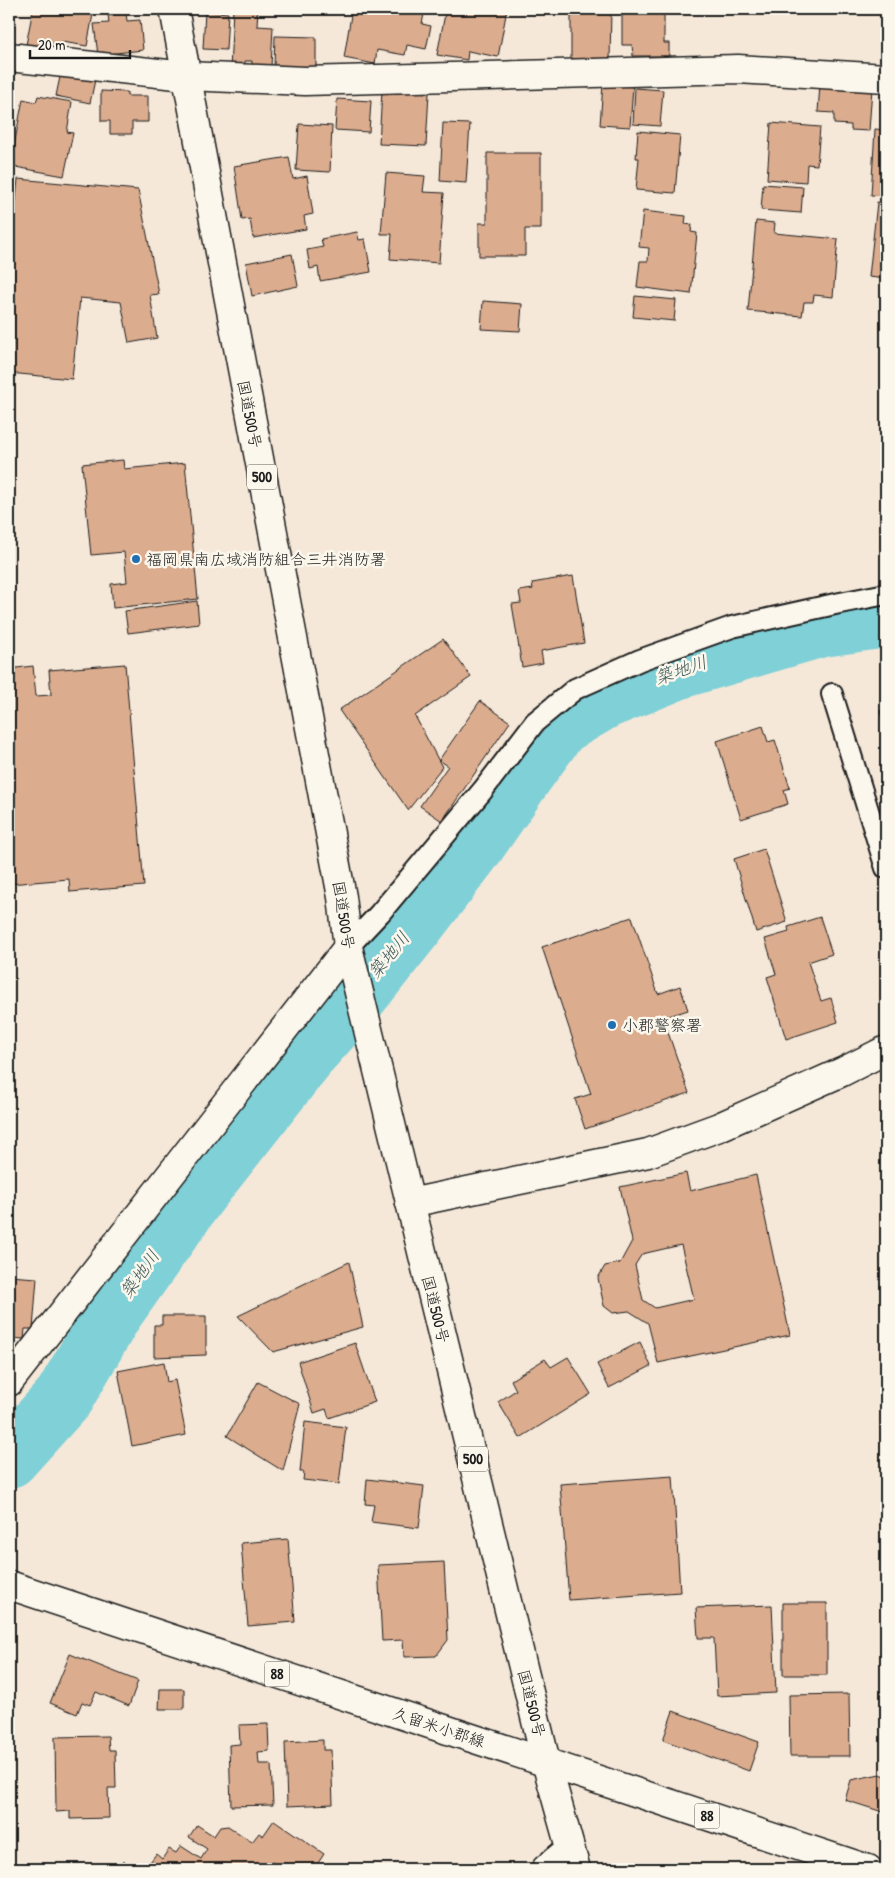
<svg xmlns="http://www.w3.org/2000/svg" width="895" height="1878" viewBox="0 0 895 1878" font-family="'Patrick Hand','Klee One',sans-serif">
<rect width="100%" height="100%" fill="#f5e8d9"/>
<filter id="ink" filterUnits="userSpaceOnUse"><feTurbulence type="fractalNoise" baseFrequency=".02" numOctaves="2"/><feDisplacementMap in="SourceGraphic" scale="10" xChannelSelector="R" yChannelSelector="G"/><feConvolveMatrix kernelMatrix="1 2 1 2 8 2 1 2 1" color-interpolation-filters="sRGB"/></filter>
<g filter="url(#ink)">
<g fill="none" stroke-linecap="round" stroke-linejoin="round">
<path stroke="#7fd0d7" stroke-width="60" d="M9 1458 64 1397 112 1314 195 1196 312 1048 353 1002 415 924 471 851 527 770 559 726 605 699 682 668 822 627 886 618"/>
</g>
<path fill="#dcac8e" stroke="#1c1c1c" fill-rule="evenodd" d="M33 9H94L87 46 62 42 61 51 26 45Z
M225 9H258L257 26 273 27 271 67 252 66V61H245V70H230L233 9Z
M352 9H425L422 24 431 26 426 49 407 45 405 55 377 50 375 64 344 58Z
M446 9H507L498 57 468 51 467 60 437 55Z
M571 9H611L610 61 571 60Z
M622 9H664V43H669V56H633L632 45H622Z
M205 11 228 13 226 50 203 49Z
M126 13 127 21 140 20 143 50 98 55 94 24 109 23 108 15Z
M275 36 316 37V68L274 66Z
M61 72 95 80 90 103 56 96Z
M603 84 633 87 630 127 600 125Z
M820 84 872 88 869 131 851 130V125L834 124V113L818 112Z
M635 88 663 90 660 126 633 124Z
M382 90 429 93 426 146 379 144Z
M101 91 127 92V96H148V122H132V134H110V121H101Z
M38 96 72 102 67 132 73 133 64 176 10 166 23 99 36 102Z
M337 99 371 101 369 132 335 130Z
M443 123 470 124 466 183 440 181Z
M771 123 820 127 817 165 807 164 806 182 767 179Z
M299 124 332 126 330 172 296 170Z
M875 129 886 130V196L871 195Z
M638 131 680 135 675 193 636 190 639 158H636Z
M487 153H541V229H525V256H479V223H487Z
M289 157 293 179 307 176 313 214 304 216 306 229 253 238 250 219 242 220 234 166Z
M386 173 425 176 423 192 444 193 439 263 390 259 392 234H381Z
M18 179 138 190 159 294 150 295 157 338 129 343 121 302 80 298 72 379 9 373V228H13Z
M763 184 803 187 801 213 761 210Z
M877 202 886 203V279L869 277Z
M643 211 686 216 685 224 692 225 691 232 697 233 691 294 637 287 640 261H648L649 248 639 247Z
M756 221 775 223 774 233 838 239 833 297 814 295 813 302H804L802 316 748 311Z
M357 232 359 240 365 239 371 272 320 281 318 267 310 269 307 250 323 247 321 239Z
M292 254 298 286 252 296 246 263Z
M635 296 676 300 674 321 633 317Z
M483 301 522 304 520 331 481 329Z
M123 460 124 469 185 463 198 599 113 608 111 584 127 582 124 552 91 555 82 464Z
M573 576 584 643 541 651 543 663 522 667 512 604 521 603 519 591 533 589 532 583Z
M197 601 199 624 128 633 125 611Z
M443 639 471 677 415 716 442 767 408 810 339 710Z
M125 664 144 886 70 892 69 879 9 884V669L33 666 36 696 51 695 49 670Z
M480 701 510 722 442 821 420 806 448 766 439 760Z
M886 709V731L880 711Z
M763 726 768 742 775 740 790 788 784 790 788 804 741 819 717 741Z
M764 849 787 922 756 932 734 859Z
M632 917 658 994 680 986 688 1010 663 1018 689 1093 585 1129 575 1099 591 1094 542 947Z
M820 917 832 954 808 962 821 1001 831 998 838 1022 786 1039 767 977 776 974 765 939 789 932 788 927Z
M9 946 12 957 9 991Z
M686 1173 690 1191 756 1175 790 1335 658 1363 648 1323 629 1311 613 1313 604 1306 598 1278 605 1266 620 1263 632 1241 620 1187ZM681 1245 694 1299 655 1308 643 1300 635 1265 642 1254Z
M349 1262 363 1327 273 1352 238 1316Z
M9 1276 37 1278 33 1329H25L24 1339 9 1338Z
M162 1316H206V1355L154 1357V1325H162Z
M640 1342 651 1366 609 1388 597 1364Z
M355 1343 375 1402 329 1418 326 1409 314 1413 298 1362Z
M568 1357 591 1394 520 1438 498 1402 516 1390 511 1380 545 1359 551 1367Z
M164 1362 167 1382 175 1380 186 1435 132 1446 118 1371Z
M258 1382 300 1404 283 1471 227 1436Z
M305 1422 346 1427 339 1484 303 1480 304 1472H300Z
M673 1476 680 1592 569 1600 560 1484Z
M367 1479 424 1486 419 1528 371 1522 374 1505 365 1504Z
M288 1539 295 1622 248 1626 241 1543Z
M444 1562 448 1640 436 1656 404 1657 403 1640 382 1641 378 1565Z
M783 1603H827V1675H783Z
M772 1605 776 1693 717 1696 714 1638H698L696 1608Z
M70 1654 138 1681 129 1706 96 1692 90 1705 82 1702 77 1714 50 1703Z
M160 1689H184V1709H159Z
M849 1694 850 1756H790L789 1695Z
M673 1711 759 1742 749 1771 663 1740Z
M268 1724 269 1751 258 1752 259 1764H271L273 1805 231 1806 229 1745 240 1744 239 1725Z
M108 1736 109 1750H115L116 1788H108L109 1818 70 1819V1811L56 1812 55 1737Z
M323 1740V1750H331L333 1804 287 1806 285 1742Z
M880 1774 886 1776V1813L845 1800 851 1780Z
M274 1820 324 1854 314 1869H283L272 1862 267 1869H145L156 1854 162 1859 169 1849 176 1853 181 1846 201 1859 207 1849 189 1837 197 1825 214 1836 220 1827 228 1826 252 1842 259 1833 263 1836Z
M124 1861 136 1869H119Z"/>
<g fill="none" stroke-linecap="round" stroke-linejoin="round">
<defs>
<path id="service" d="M832 694 886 868
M348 947 380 913 483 790 535 722 575 689 640 660 732 627 835 604 886 594"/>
<path id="minor" d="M9 57 186 76 305 81 738 69 886 78
M410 1203 648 1153 719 1127 842 1072 886 1050
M9 1382 348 947
M546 1869 570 1849"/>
<path id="primary" d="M9 1585 868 1869"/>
<path id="trunk" d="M174 9 342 897 348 947 546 1762 576 1869"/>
</defs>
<use href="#service" stroke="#1c1c1c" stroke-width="24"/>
<use href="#minor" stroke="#1c1c1c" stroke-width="31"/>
<use href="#primary" stroke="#1c1c1c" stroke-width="31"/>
<use href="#trunk" stroke="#1c1c1c" stroke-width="31"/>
<use href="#service" stroke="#fbf7ec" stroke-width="20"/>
<use href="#minor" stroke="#fbf7ec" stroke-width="28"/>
<use href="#primary" stroke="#fbf7ec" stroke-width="28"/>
<use href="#trunk" stroke="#fbf7ec" stroke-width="28"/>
</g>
</g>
<g fill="#1f6fb2" stroke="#fbf7ec" stroke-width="2">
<circle cx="136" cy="559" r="5"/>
<circle cx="612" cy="1025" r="5"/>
</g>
<g text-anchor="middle" stroke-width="5" stroke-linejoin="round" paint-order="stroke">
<g fill="#fbf7ec" stroke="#5f5e5a" stroke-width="1">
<rect x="247" y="464.5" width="30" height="25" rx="4"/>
<rect x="458" y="1446.5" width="30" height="25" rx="4"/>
<rect x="264.5" y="1661.5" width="25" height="25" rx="4"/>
<rect x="694.5" y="1803.5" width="25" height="25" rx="4"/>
</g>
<g font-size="15" font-weight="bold" fill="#1c1c1c">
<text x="262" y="482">500</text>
<text x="473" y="1464">500</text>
<text x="277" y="1679">88</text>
<text x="707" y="1821">88</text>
</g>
<g font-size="16" fill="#1c1c1c" stroke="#fbf7ec">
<text transform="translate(250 414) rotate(79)" y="6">国道500号</text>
<text transform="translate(344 915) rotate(81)" y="6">国道500号</text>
<text transform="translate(436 1309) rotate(76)" y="6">国道500号</text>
<text transform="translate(532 1703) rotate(76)" y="6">国道500号</text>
<text transform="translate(439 1727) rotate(18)" y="6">久留米小郡線</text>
</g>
<g font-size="16" fill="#1c1c1c" stroke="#fbf7ec" text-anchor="start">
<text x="146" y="565">福岡県南広域消防組合三井消防署</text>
<text x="622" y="1031">小郡警察署</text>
</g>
<g font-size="18" font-style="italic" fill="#3f5b5d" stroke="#fbf7ec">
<text transform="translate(681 670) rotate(-19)" y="6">築地川</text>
<text transform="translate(389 955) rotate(-51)" y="6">築地川</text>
<text transform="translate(140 1274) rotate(-55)" y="6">築地川</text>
</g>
</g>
<rect width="895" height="1878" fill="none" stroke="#fbf7ec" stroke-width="30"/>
<rect x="15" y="15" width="865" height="1848" fill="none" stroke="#1c1c1c" stroke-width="2" filter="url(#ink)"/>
<path d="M30 50v8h100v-8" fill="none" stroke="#1c1c1c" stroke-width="2.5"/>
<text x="38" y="50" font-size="15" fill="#1c1c1c" stroke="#fbf7ec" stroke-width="4" paint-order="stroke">20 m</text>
</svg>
